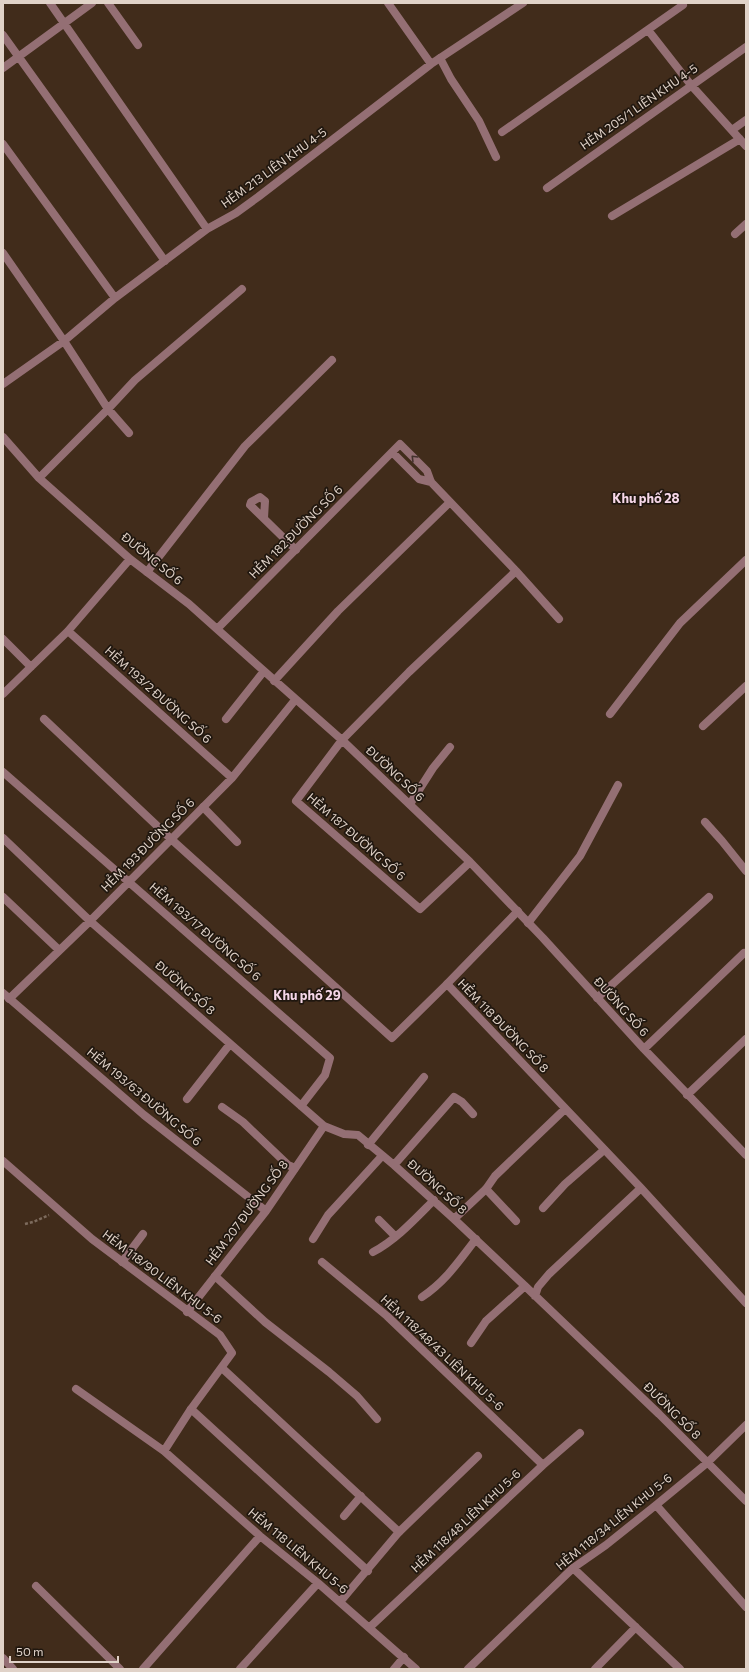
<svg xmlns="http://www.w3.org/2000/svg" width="749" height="1672" viewBox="0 0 749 1672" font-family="Commissioner,sans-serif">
<rect width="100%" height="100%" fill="#412c1b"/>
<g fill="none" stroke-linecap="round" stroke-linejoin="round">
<path stroke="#7d6b5d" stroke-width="2.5" stroke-dasharray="3 2" stroke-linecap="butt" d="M25 1224 33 1222 49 1215"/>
<path stroke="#946f74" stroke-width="8" d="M440 58 451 79 479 121 496 157
M147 572 245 446 332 360
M410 804 433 768 450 747
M203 807 237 842
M528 923 580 856 618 785
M447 984 518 911
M222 1107 243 1122 288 1165 295 1168
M486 1189 516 1221
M543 1208 565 1184 604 1150
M122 1262 143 1234
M215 1276 265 1322 329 1372 357 1396 377 1419
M222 1368 399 1532
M191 1409 368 1571
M344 1516 361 1496
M3 1658 13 1669"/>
<path stroke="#946f74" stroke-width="8" d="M50 3 207 229
M108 3 138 45
M388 3 431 64
M648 30 691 85 746 146
M3 35 165 261
M3 68 92 3
M732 130 746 120
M502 132 683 5
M3 144 115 298
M547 188 746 47
M612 216 740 139
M735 234 746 224
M3 253 64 341 108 409 39 478
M3 384 64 341 115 298 207 229 236 213 258 197 431 64 523 3
M129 433 108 409 135 380 242 289
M3 437 39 478 130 559 189 604 264 671 342 740 470 862 543 938 644 1049 746 1155
M392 452 419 479 431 482
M264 518 265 501 260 497 251 502 250 505 296 550
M217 629 400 444 427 471 431 482 516 571 559 619
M68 631 232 778
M3 639 31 667
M274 681 338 611 450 502
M3 694 68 631 130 559
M610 714 680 623 746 560
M44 719 171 839 392 1038 447 984 641 1188 746 1303
M226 719 264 671
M703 726 746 686
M3 772 330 1058 325 1075 301 1106
M705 822 722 841 746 871
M3 838 90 921 324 1126 344 1134 358 1135 394 1165 454 1219 525 1286 659 1414 746 1501
M470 862 420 909 296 801 342 740 409 672 516 571
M3 897 59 950
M3 993 144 1115 266 1211
M597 998 709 897
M9 999 90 921 232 778 295 700
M644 1049 744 953
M687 1095 746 1039
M187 1099 230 1044
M368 1145 424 1077
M3 1161 92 1239 220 1335 232 1353 191 1409 164 1451
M394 1165 454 1097 462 1102 473 1114
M454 1219 486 1189 495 1176 565 1109
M379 1220 395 1236
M313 1239 328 1215 382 1156
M373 1252C396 1240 415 1219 434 1200
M322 1262 387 1316 543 1465
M535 1296 538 1287 549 1274 641 1188
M422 1297C446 1281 458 1262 476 1239
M187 1312 266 1211 324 1126
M471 1343 486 1321 525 1286
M76 1389 164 1451 260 1536 318 1583 416 1669
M656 1505 746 1607
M573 1568 680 1669
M36 1586 120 1669
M340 1602 399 1532 478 1456
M370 1627 543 1465 580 1433
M143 1669 260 1536
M240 1669 318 1583
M394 1669 404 1657
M468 1669 573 1568 606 1545 656 1505 707 1463 746 1425
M595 1669 636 1627"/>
</g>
<defs><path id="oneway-chevron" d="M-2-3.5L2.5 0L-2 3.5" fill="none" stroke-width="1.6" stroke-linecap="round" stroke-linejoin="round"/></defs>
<use stroke="#43312d" href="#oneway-chevron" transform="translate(414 458) rotate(-135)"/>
<g text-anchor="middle" stroke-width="3.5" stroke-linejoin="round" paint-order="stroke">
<g font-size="12" fill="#e0d2c8" stroke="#20170f">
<text transform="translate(639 107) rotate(-35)" y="4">HẺM 205/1 LIÊN KHU 4-5</text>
<text transform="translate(274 168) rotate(-36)" y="4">HẺM 213 LIÊN KHU 4-5</text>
<text transform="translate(296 532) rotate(-45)" y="4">HẺM 182 ĐƯỜNG SỐ 6</text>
<text transform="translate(152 559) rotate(39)" y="4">ĐƯỜNG SỐ 6</text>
<text transform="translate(158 695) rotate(42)" y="4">HẺM 193/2 ĐƯỜNG SỐ 6</text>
<text transform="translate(395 774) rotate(43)" y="4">ĐƯỜNG SỐ 6</text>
<text transform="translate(356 837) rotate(41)" y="4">HẺM 187 ĐƯỜNG SỐ 6</text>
<text transform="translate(148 845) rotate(-45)" y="4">HẺM 193 ĐƯỜNG SỐ 6</text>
<text transform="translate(205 932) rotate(41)" y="4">HẺM 193/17 ĐƯỜNG SỐ 6</text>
<text transform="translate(185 988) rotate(41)" y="4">ĐƯỜNG SỐ 8</text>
<text transform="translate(621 1007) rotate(48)" y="4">ĐƯỜNG SỐ 6</text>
<text transform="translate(503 1026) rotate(46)" y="4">HẺM 118 ĐƯỜNG SỐ 8</text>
<text transform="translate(144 1097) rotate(40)" y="4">HẺM 193/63 ĐƯỜNG SỐ 6</text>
<text transform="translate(437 1187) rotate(42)" y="4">ĐƯỜNG SỐ 8</text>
<text transform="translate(247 1213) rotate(-53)" y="4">HẺM 207 ĐƯỜNG SỐ 8</text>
<text transform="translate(162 1277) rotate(37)" y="4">HẺM 118/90 LIÊN KHU 5-6</text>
<text transform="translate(442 1353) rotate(43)" y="4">HẺM 118/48/43 LIÊN KHU 5-6</text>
<text transform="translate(672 1411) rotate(45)" y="4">ĐƯỜNG SỐ 8</text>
<text transform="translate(466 1521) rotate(-43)" y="4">HẺM 118/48 LIÊN KHU 5-6</text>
<text transform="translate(614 1522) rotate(-39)" y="4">HẺM 118/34 LIÊN KHU 5-6</text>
<text transform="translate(298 1551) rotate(40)" y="4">HẺM 118 LIÊN KHU 5-6</text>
</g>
<g font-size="13" font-weight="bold" fill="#f6d7e8" stroke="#20170f">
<text x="646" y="503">Khu phố 28</text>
<text x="307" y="1000">Khu phố 29</text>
</g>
</g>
<rect width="749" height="1672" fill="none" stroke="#e0d2c8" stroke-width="8"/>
<path d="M10 1656v6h108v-6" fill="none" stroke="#e0d2c8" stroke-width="2"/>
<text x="16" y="1656" font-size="12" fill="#e0d2c8" stroke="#20170f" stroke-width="3" paint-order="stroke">50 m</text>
</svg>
